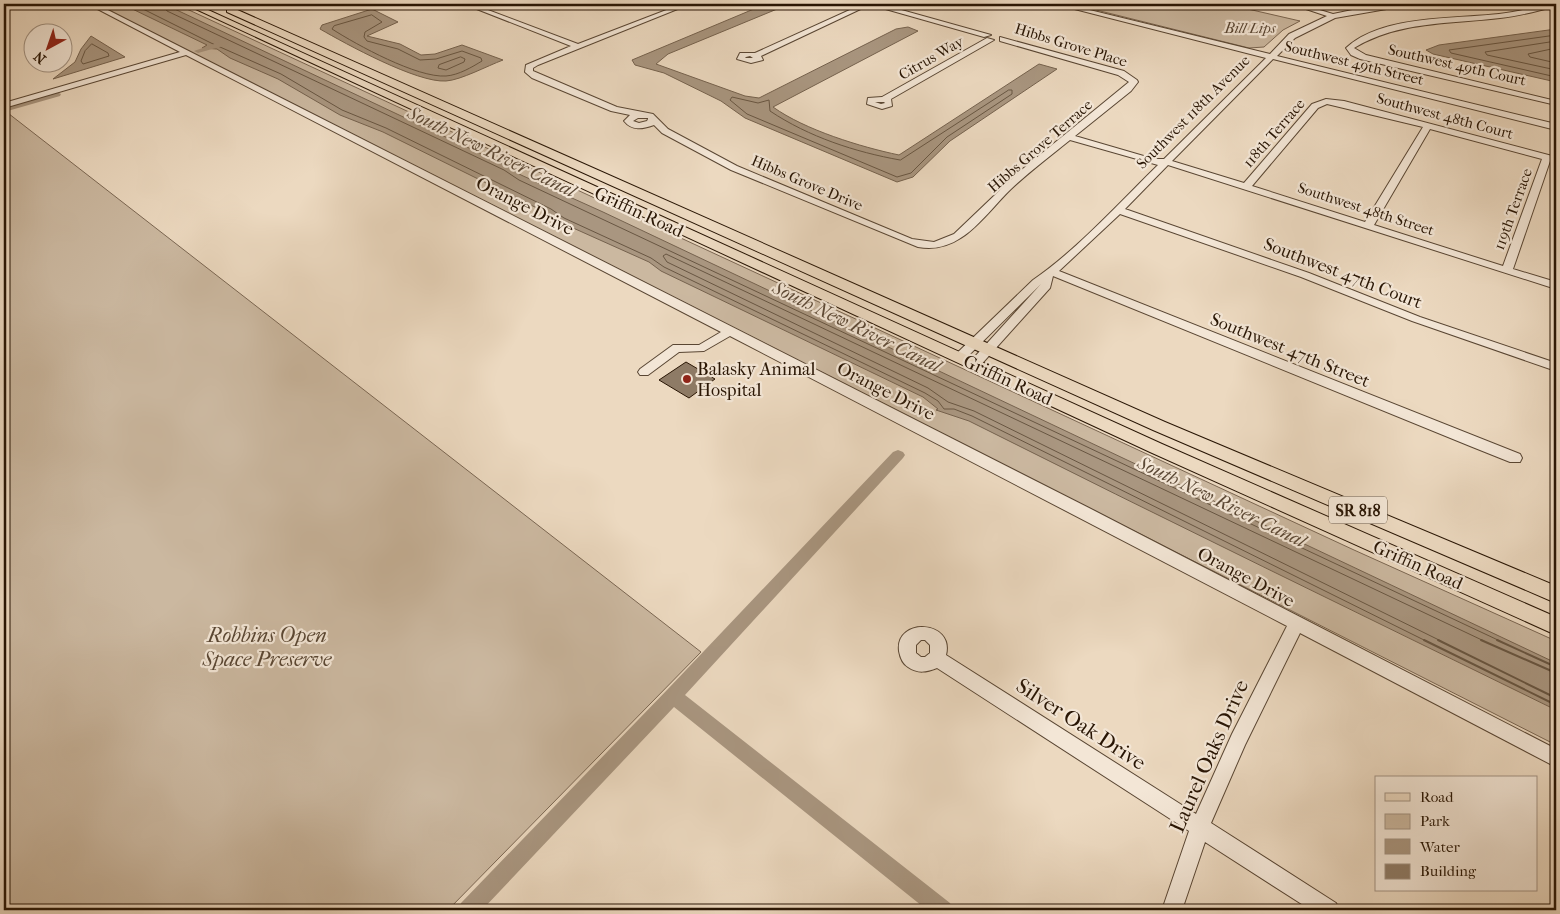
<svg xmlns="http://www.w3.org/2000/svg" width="1560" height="914" viewBox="0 0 1560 914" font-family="'IM FELL French Canon',serif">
<rect width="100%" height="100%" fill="#ecd9c0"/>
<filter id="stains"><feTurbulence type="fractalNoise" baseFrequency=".004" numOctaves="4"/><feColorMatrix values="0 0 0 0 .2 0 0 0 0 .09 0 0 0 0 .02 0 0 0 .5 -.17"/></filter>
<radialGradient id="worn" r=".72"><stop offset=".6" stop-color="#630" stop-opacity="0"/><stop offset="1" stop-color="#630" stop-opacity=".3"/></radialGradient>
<path fill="#cbb8a0" stroke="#7a6652" d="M96 4H176L1354 550 1556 641V745Z
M1072 4H1226L1300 21 1283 30 1264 47 1249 48Z
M4 110 701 652 448 910H4Z"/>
<path fill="#a99680" stroke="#75624e" d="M122 4H164L505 165 521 175 603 212 1556 663V710C1360 614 1164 519 969 421L936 410 938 409 923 397 661 271 649 262 562 223 549 214 383 132 340 115 278 79 230 58 217 49 202 48 207 45Z
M776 4 782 7 668 54 656 64 745 96 759 98 896 29 908 27 918 31 773 107C805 130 861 147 899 155L1039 64 1057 69 950 141 913 177 897 182 745 118 721 101 664 73 635 65 632 60 761 6Z
M372 9 398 22 367 36 400 44 421 55 435 54 462 45 503 60C487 66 461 80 446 81 417 83 346 44 320 29L322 25Z
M1556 29V82L1433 54 1426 50 1439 45Z
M91 36 125 57 53 79 75 62 81 49Z"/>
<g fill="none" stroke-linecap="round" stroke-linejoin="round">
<path stroke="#685642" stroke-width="1" d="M133 4 211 43 281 74 342 110 386 128 551 209 564 218 651 258 664 267 925 393 938 401 944 409H954L972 416 1426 641
M163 4 167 11 504 170 519 180 1500 641
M372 15 382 22 365 32 364 37 367 41 398 49 420 60 436 59 462 51 481 58 482 61C472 67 459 75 446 76 417 78 357 45 332 29L334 26Z
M1556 35 1449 50 1451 53 1556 77
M1556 41 1485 52 1487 55 1556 70
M92 44 108 53 109 56 83 64 81 61 85 51Z
M1556 48 1528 54 1530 57 1556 63
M461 57 465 59 464 62 446 70 438 68 439 65Z
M1009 90H1012V94L947 137 911 173 897 177 747 114 730 100 732 97 758 103 769 100 770 111C809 137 855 152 900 160Z
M1441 641 974 411 948 402 928 388 667 262 663 256 666 254 1484 641"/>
<path stroke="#685642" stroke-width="2" d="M1424 640 1556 705
M1438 640 1556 698
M1481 640 1556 673
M1497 640 1556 667"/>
<path fill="#a99680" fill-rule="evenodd" d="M220 42H223V46L198 53 194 51Z
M57 92 61 94 60 96 4 112V107Z
M898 450 903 452 905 455 903 458 685 695 950 903 953 910H927L674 707 482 910H458L461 903 667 690 893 452Z"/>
</g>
<path fill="#8e7b66" stroke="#281504" d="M686 362 715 379 689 398 659 380Z"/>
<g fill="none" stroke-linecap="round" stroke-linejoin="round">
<defs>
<path id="minor" d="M88 4H96L1091 509 1556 749V767L1300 633 1245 745 1211 823 1336 903 1339 910H1311L1205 842 1182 910H1162L1189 831 937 668C927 672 918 674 908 667 903 664 900 657 899 651 895 617 955 620 946 655L1196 814 1232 734 1287 626 730 336 704 351 679 352 648 375H640L638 372 640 369 673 345H699L721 332 186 55 4 108V103L180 52ZM921 640H925L930 645V653L925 657H921L916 653V645Z
M464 4H472L578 44 682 4H690L538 65 533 68V71L617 107 653 114 668 129 737 166 912 239 934 242 954 234 1019 172 1129 82 1118 75 1000 41V37L1124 71 1137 80 1138 82 1131 91 1075 136 1154 159H1164L1266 58 1055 4H1065L1270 54 1289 34 1327 16 1291 4H1300L1333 14 1367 7 1415 4 1335 18 1295 38 1277 56 1556 124V130L1273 59 1172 161 1244 183 1312 104 1326 99 1344 101 1556 157V163L1550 161 1513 269 1556 282V289L1168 165 1125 209 1309 273 1420 317 1556 363V371L1412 321 1301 277 1120 214 1059 271 1520 454 1522 458 1520 462H1510L1470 446 1053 276 1050 288 978 368H970L968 365 970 362 1041 284 963 361H955L953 358 955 355 1033 280C1077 250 1120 202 1158 165L1070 140C1050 156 1029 172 1011 189 984 215 961 255 918 247L731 170 662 133 654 125C643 129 632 131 624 121L630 115 611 111 532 78 525 72 526 65 571 46ZM1327 104 1423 127 1365 222 1252 186 1318 108ZM638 118H648V119L647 121 639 123 633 121ZM1430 129 1542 159 1503 266 1374 225Z
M863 4 869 5 761 56 763 60 751 63 737 59 740 53H755ZM750 56 753 58H745L746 57Z
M874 4H880L991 35 984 37 875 6Z
M1548 4H1556V6C1538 11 1519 16 1500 18 1450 24 1398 21 1354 48L1366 55 1556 101V105L1360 59 1351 55 1346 48C1381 15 1454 19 1499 14 1516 12 1532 8 1548 4Z
M987 38 994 40 891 99 892 106 882 109 867 104 868 98 882 97ZM875 102H884L885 103 881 104Z"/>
<path id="major" d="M185 4H195L1162 444 1556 617V635L1150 452Z
M227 8H233L1165 422 1556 586V603L1153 430 227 12Z"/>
</defs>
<use href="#minor" stroke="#594633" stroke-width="2"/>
<use href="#major" stroke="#281504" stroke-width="2"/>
<use href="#minor" fill="#f3e6d6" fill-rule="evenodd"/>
<use href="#major" fill="#ecd9c0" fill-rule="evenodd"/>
</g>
<circle fill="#8f2418" stroke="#f3e6d6" stroke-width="2" cx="687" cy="379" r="5"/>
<g text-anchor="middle" stroke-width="4.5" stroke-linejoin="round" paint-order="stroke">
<g font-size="15" font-style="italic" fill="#594633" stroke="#f3e6d6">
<text x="1250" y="33">Bill Lips</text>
</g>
<g font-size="15" fill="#281504" stroke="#f3e6d6">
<text transform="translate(1071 45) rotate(17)" y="5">Hibbs Grove Place</text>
<text transform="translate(931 58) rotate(-30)" y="5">Citrus Way</text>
<text transform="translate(1354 63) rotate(14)" y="5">Southwest 49th Street</text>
<text transform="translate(1457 65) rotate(13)" y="5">Southwest 49th Court</text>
<text transform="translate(1193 112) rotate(-45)" y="5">Southwest 118th Avenue</text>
<text transform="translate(1445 116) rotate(15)" y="5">Southwest 48th Court</text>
<text transform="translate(1274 133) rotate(-49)" y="5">118th Terrace</text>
<text transform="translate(1040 146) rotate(-41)" y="5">Hibbs Grove Terrace</text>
<text transform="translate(807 183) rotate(23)" y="5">Hibbs Grove Drive</text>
<text transform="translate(1366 209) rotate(18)" y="5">Southwest 48th Street</text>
<text transform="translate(1513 209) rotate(-70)" y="5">119th Terrace</text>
</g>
<rect fill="#f3e6d6" stroke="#655443" stroke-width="1" x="1329" y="496.5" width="58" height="27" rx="4"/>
<g font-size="16" font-weight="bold" fill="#281504">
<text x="1358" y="516">SR 818</text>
</g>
<g font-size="18" fill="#281504" stroke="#f3e6d6">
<text transform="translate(525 206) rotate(27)" y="6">Orange Drive</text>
<text transform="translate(639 212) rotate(25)" y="6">Griffin Road</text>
<text transform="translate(1343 273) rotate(21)" y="6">Southwest 47th Court</text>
<text transform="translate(1290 350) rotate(22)" y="6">Southwest 47th Street</text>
<text transform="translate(1008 380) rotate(25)" y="6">Griffin Road</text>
<text transform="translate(886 391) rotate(27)" y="6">Orange Drive</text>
<text transform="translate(1418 565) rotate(24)" y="6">Griffin Road</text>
<text transform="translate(1246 577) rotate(28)" y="6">Orange Drive</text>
</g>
<g font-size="18" fill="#281504" stroke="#f3e6d6" text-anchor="start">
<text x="697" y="375">Balasky Animal<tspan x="697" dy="21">Hospital</tspan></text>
</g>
<g font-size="19" font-style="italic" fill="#5c4936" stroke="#f3e6d6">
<text transform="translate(492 151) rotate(26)" y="7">South New River Canal</text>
<text transform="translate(857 326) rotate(26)" y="7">South New River Canal</text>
<text transform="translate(1222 501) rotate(26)" y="7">South New River Canal</text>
</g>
<g font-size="21" font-style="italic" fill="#594633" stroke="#f3e6d6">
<text x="267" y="642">Robbins Open<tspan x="267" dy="24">Space Preserve</tspan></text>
</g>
<g font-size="21" fill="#281504" stroke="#f3e6d6">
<text transform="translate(1081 724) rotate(33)" y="7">Silver Oak Drive</text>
<text transform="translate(1209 756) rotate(-66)" y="7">Laurel Oaks Drive</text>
</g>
</g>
<rect width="1560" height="914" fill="none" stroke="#ecd9c0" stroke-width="20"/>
<rect x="5" y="5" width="1550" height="904" fill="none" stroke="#281504" stroke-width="2.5"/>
<rect x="10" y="10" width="1540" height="894" fill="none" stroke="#281504"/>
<rect x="1375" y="776" width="162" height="115" fill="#f3e6d6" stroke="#a29282"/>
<rect x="1385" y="793" width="25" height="8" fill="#ecd9c0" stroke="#a29282"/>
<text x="1420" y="802" font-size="15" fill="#281504">Road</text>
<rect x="1385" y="814" width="25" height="15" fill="#cbb8a0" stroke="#a29282"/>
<text x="1420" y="826" font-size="15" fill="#281504">Park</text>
<rect x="1385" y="839" width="25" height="15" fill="#a99680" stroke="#a29282"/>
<text x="1420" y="852" font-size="15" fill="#281504">Water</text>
<rect x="1385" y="864" width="25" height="15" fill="#8e7b66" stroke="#a29282"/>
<text x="1420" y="876" font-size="15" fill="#281504">Building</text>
<g transform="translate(48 48) rotate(220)"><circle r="24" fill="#f3e6d6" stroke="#a29282"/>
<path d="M0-4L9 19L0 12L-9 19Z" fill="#8f2418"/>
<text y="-8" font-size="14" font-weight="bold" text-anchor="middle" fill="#281504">N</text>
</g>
<rect width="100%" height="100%" filter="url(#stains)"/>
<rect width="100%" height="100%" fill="url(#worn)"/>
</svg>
